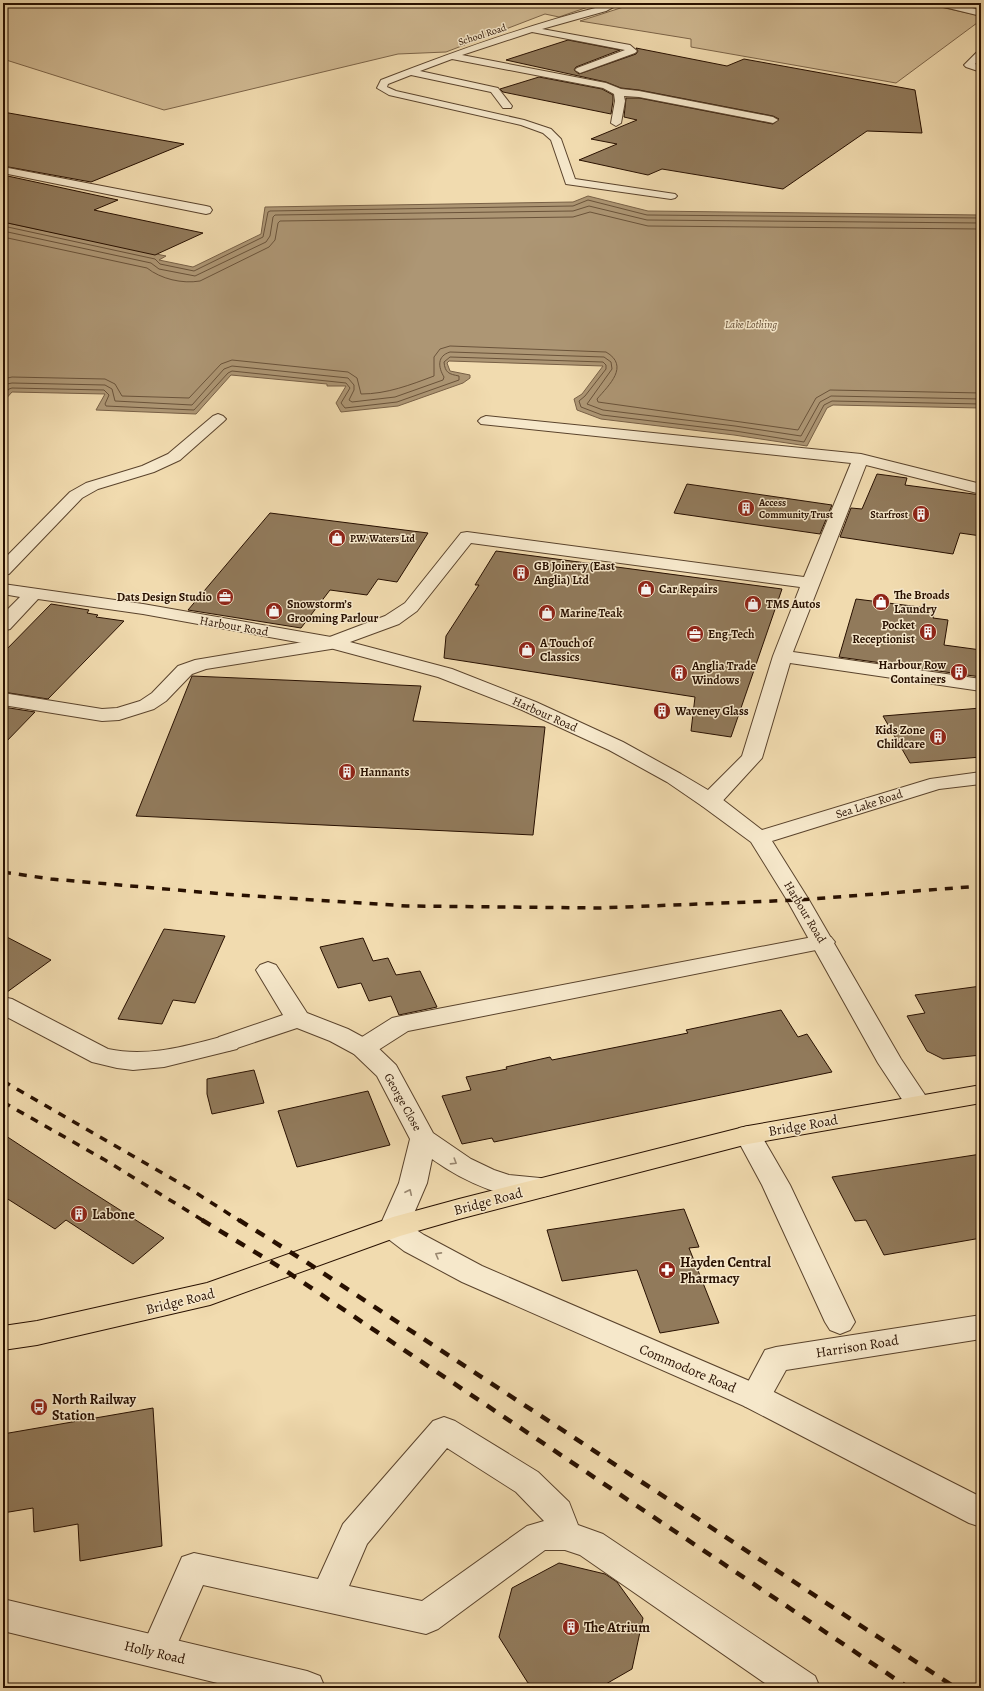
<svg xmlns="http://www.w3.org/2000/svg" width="984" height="1691" viewBox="0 0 984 1691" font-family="Alegreya,serif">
<rect width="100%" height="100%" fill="#f1dbaf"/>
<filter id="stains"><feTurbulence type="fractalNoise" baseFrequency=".005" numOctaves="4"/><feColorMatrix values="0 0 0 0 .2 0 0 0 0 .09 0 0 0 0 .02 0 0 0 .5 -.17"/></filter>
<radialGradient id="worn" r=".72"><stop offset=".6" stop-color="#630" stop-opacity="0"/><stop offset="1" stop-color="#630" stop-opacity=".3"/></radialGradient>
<path fill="#cfb891" stroke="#7c6448" d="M3 3H565L588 7 559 17 545 14 446 52 398 54 164 110 3 59Z
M636 3H922L981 16V20L896 83 691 47V39L580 21Z"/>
<path fill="#ad9674" stroke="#786046" d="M588 196 648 211 981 215V408L833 405 827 408 807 446 734 435 601 419 577 410 574 399 582 394 603 366 449 361 447 363 450 371 470 375V378L463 383 398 406 341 412 336 403 346 386H327V384L231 375 196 414 96 410 105 394 12 392 3 402V222L166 256 159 260 193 267 261 234 265 207 573 202Z"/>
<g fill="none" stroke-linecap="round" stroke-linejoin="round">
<path stroke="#6a533a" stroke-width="1" d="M3 226 155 259 160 264 194 271 263 237 268 212 270 211 573 206 588 200 647 215 981 218
M3 231 151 263 159 269 195 276 266 242 270 236 273 217 275 215 573 211 589 206 647 220 981 223
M3 237 147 268C161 279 182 284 200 281L269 247 275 240 278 223 280 221 573 217 590 212 648 226 981 229
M3 379 12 377 105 379 115 384 122 396 189 398 221 364 232 360 348 372 357 378 361 394C387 394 410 385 434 376V357L440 349 450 346 606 352C630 366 609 385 597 399L598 402 798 430 816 398 830 390 981 393
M3 388 7 384 12 383 105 385 112 389 115 401 192 405 224 369 232 366 348 378 354 385V390L349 400 352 402 395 397 443 380 444 377C438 367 437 356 450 352L604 357 611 362 612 369 587 404 603 410 735 426 801 436 820 402 831 396 981 399
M3 396 9 389 12 388 104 390 109 395 105 404 106 406 194 410 228 373 232 371 346 383 350 388 341 403 345 408 397 402 459 380V376C449 374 445 373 444 362L450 357 603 362 606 365V369L585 396 579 401 581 407 602 415 735 431 804 442 824 405 832 401 981 404"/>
</g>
<path fill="#917a5b" stroke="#281000" d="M568 40 620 50 576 67 574 70 579 74 636 54 638 51 636 48 727 66 744 59 915 90 922 133 867 131 783 189 662 169 648 175 579 160 617 144 591 139 637 120 624 117 626 98H639L773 124 779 119 773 116 639 90 621 88 606 82 506 60Z
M539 77 602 89 613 95V101L611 114 503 92 500 89Z
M3 112 184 144 91 182 3 166Z
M3 175 118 200 94 210 203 233 155 255 3 222Z
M877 474 907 478 905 485 981 495V536L960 533 953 554 840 537 851 508 862 509Z
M687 484 832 505 820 534 674 513Z
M270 513 428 533 397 582 378 579 367 595 330 590 301 628 188 610Z
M496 551 782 589 731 737 691 731 695 697 444 658 446 636 479 585H475Z
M856 599 936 609 933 618 948 620 944 645 981 650V677L839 657Z
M51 604 89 610 87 613 98 615 96 617 124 621 48 699 3 692V653Z
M192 676 421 686 413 721 545 727 533 835 136 816Z
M3 707 35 712 3 745Z
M981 708V757L910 763 883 716Z
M164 929 225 936 195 1003 173 1000 162 1024 118 1019Z
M3 935 51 960 3 995Z
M363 938 373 961 388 958 396 975 420 971 437 1007 399 1015 391 996 369 1001 361 983 338 988 320 947Z
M981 986V1055L943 1059 927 1051 907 1016 925 1013 915 995Z
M781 1010 798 1037 807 1034 832 1072 494 1142 492 1138 462 1144 442 1096 471 1090 466 1077 507 1069 506 1067 550 1057 552 1060 688 1033 686 1030Z
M254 1070 264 1103 212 1114 207 1094V1079Z
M368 1091 390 1145 297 1167 278 1111Z
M3 1134 76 1182 164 1238 133 1264 66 1220 55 1229 3 1196Z
M981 1154V1238L884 1255 866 1220 855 1221 832 1177Z
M684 1209 699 1247 689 1248 719 1323 660 1333 637 1270 562 1281 547 1230Z
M153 1408 162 1546 80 1561 78 1524 34 1532 33 1508 3 1513V1434Z
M559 1563 605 1574 617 1582 643 1618 632 1669 599 1688H549L528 1683 499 1637 512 1588Z"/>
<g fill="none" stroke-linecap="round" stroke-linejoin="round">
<defs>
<path id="lane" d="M935 3H950L981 10V16L936 5Z
M603 6 606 7 607 9 606 11 542 29 630 45 637 51 635 53 580 73 575 70 577 68 625 50 532 32 462 55 606 83 621 89 639 91 773 117 778 120 773 123 639 97 624 96 625 101 621 123 616 126 611 123 615 101 614 94 603 88 452 59 420 71 498 88 512 106 511 108H503L491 92 411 75 388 84 387 87 396 91 524 120 551 129 561 139 575 179 675 194 677 196 675 198 671 199 566 184 551 140 543 133 521 125 389 95 377 88 381 80C453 52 527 25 603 6Z
M981 50V58L975 64 981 66V72L966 67 964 65 978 51Z
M3 167 206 206 210 207 212 210 210 213 206 214 3 173Z
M218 414 223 416 226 419 223 422 180 460 154 472 98 489 82 498 9 574 3 575V560L70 492 86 483 142 466 168 454 213 416Z
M486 416 861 454 981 484V494L866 465 793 652 981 679V691L790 663 762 758 718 806 710 807 702 806 699 801 702 796 742 756 773 656 800 587 471 543 417 611 399 624 331 649 206 669 192 674 166 701 154 709 119 720 102 721 3 705V693L102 709 117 708 140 701 152 693 178 666 195 660 327 638 385 616 405 603 461 533 467 532 804 577 851 463 481 424 478 421 481 418Z
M823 935 831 937 835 942 831 947 408 1031 372 1054 363 1057 354 1054 350 1048 354 1042 392 1018 401 1016Z
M3 997 12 999 108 1049C149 1058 189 1045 228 1035L237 1037 241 1043 237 1049 164 1067 133 1070 117 1068 92 1062 3 1015Z
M748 1126 757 1128 790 1185 855 1322 850 1330 840 1334 830 1330 825 1322 762 1185 735 1135 739 1128Z
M981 1315V1339L786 1370 766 1406 755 1410 744 1406 740 1397 765 1350 776 1347Z
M444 1417 455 1421 538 1472 569 1502 578 1525 603 1534 815 1676 820 1688H772L580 1555 565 1550H545L438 1629 426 1634 203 1585 169 1663 157 1668 145 1663 140 1652 182 1557 194 1553 318 1579 343 1524 433 1421ZM447 1448 516 1492 544 1521 527 1526 422 1601 349 1586 367 1544Z"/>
<path id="street" d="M610 3H621L606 11H600L599 9Z
M3 584 143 604 331 637 452 669 536 702 623 742 681 774 718 796 762 830 930 779 981 772V784L939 789 772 841 809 900 901 1059 931 1104 927 1110 918 1113 909 1110 878 1063 787 900 751 842 702 806 667 782 609 750 522 710 438 677 330 648 143 614 38 599 10 629 3 631V614L20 597 3 594Z
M268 962 276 965 307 1013 348 1029 372 1042 396 1065 433 1133 471 1159 494 1170 509 1175 540 1178 550 1181 554 1188 550 1195C513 1206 461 1180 432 1159L427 1183 409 1225 424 1235 482 1266 766 1388 981 1497V1527L969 1523 744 1406 462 1282 404 1251 383 1235 379 1228 399 1183 410 1139 377 1076 354 1054 330 1041 297 1028 228 1051 219 1049 215 1043 219 1037 283 1015 256 970 260 965Z
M3 1599 307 1671 320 1676 325 1688H238L3 1631Z"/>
<path id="highway" d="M981 1085V1103L748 1144 459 1219 400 1236 210 1305 37 1345 3 1350V1326L37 1321 207 1283 393 1217 459 1199 748 1126Z"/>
</defs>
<use href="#lane" stroke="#5a432c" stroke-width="2"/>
<use href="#street" stroke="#5a432c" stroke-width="2"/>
<use href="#highway" stroke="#281000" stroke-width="2"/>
<use href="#lane" fill="#f6e8cb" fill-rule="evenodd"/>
<use href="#street" fill="#f6e8cb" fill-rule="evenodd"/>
<use href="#highway" fill="#f1dbaf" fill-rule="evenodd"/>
<path stroke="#281000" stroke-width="3.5" stroke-dasharray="8 8" stroke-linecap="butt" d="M3 872 51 879 223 894 407 906 600 908 798 900 981 886
M3 1081 190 1189 240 1221
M3 1102 105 1160 204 1221"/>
<path stroke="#281000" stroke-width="4.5" stroke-dasharray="10 10" stroke-linecap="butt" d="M202 1220 283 1269 909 1688
M239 1220 303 1260 956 1688"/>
</g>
<defs><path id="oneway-chevron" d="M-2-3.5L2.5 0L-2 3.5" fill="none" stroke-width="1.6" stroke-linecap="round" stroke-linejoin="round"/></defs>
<g stroke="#998770">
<use href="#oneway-chevron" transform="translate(454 1162) rotate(32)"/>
<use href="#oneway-chevron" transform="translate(409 1192) rotate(-65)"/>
<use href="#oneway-chevron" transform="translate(438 1255) rotate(-151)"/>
</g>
<defs>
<symbol id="building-disc" viewBox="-11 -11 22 22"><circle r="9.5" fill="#8f2418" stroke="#f6e8cb"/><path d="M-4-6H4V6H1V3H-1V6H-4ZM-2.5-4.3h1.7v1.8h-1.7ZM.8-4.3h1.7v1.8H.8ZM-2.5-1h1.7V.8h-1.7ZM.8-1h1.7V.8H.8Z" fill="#fff"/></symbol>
<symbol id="shop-disc" viewBox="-11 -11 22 22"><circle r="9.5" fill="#8f2418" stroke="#f6e8cb"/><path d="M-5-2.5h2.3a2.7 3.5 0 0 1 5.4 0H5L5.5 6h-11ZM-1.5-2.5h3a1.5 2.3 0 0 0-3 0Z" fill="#fff"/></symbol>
<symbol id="office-disc" viewBox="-11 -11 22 22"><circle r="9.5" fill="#8f2418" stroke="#f6e8cb"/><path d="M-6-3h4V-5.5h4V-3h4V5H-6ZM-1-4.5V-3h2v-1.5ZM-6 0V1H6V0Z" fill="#fff"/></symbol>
<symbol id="pharmacy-disc" viewBox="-11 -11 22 22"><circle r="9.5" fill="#8f2418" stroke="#f6e8cb"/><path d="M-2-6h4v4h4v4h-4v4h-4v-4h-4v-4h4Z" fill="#fff"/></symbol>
<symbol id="bus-disc" viewBox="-11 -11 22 22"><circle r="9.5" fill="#8f2418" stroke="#f6e8cb"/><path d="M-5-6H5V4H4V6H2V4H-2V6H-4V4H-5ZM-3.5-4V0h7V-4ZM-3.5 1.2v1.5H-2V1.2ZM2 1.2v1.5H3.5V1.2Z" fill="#fff"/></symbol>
</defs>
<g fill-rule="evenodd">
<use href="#building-disc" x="736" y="498" width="20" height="20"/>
<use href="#building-disc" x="911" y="504" width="20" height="20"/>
<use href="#shop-disc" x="327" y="528" width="20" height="20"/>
<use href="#building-disc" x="511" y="563" width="20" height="20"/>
<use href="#shop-disc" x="636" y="579" width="20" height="20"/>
<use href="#office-disc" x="215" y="587" width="20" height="20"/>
<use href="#shop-disc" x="871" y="592" width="20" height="20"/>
<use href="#shop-disc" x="743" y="594" width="20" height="20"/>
<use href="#shop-disc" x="264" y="601" width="20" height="20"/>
<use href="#shop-disc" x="537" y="603" width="20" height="20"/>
<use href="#building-disc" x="918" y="622" width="20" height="20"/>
<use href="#office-disc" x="685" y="624" width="20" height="20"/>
<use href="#shop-disc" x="517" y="640" width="20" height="20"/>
<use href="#building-disc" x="949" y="662" width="20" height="20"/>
<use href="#building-disc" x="669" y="663" width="20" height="20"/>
<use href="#building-disc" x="652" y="701" width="20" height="20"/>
<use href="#building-disc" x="928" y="727" width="20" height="20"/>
<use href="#building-disc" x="337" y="762" width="20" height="20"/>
<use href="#building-disc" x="69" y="1204" width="20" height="20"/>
<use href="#pharmacy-disc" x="657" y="1260" width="20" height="20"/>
<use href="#bus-disc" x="29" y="1397" width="20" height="20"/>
<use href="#building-disc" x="561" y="1617" width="20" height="20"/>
</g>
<g text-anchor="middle" stroke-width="3" stroke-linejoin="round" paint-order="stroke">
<g font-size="10" fill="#281000" stroke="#f6e8cb">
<text transform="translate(482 34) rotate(-18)" y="4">School Road</text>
</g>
<g font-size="10" font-weight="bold" fill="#281000" stroke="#f6e8cb" text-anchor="start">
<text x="759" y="506">Access<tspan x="759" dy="12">Community Trust</tspan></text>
<text x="908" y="518" text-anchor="end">Starfrost</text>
<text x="350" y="542">P.W. Waters Ltd</text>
</g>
<g font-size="11" font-style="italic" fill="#644c34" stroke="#f6e8cb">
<text x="751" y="328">Lake Lothing</text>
</g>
<g font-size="12" font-weight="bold" fill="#281000" stroke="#f6e8cb" text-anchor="start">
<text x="534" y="570">GB Joinery (East<tspan x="534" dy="14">Anglia) Ltd</tspan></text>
<text x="659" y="593">Car Repairs</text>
<text x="894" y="599">The Broads<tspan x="894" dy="14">Laundry</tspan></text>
<text x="212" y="601" text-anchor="end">Dats Design Studio</text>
<text x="287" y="608">Snowstorm’s<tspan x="287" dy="14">Grooming Parlour</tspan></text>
<text x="766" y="608">TMS Autos</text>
<text x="560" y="617">Marine Teak</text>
<text x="915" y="629" text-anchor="end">Pocket<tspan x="915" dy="14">Receptionist</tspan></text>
<text x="708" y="638">Eng-Tech</text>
<text x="540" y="647">A Touch of<tspan x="540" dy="14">Classics</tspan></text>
<text x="946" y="669" text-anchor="end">Harbour Row<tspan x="946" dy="14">Containers</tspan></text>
<text x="692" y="670">Anglia Trade<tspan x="692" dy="14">Windows</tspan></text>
<text x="675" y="715">Waveney Glass</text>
<text x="925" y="734" text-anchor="end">Kids Zone<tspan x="925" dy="14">Childcare</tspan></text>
<text x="360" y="776">Hannants</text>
</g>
<g font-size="12" fill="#281000" stroke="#f6e8cb">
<text transform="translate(234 626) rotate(10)" y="4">Harbour Road</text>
<text transform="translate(545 714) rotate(24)" y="4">Harbour Road</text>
<text transform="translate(869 804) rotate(-18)" y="4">Sea Lake Road</text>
<text transform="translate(805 912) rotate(59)" y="4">Harbour Road</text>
<text transform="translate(403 1102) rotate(61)" y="4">George Close</text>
</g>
<g font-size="14" fill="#281000" stroke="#f6e8cb">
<text transform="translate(803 1125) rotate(-10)" y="5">Bridge Road</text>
<text transform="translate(488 1201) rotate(-15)" y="5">Bridge Road</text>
<text transform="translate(180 1301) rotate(-14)" y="5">Bridge Road</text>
<text transform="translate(857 1346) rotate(-9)" y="5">Harrison Road</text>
<text transform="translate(688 1368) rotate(23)" y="5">Commodore Road</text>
<text transform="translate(155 1652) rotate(13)" y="5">Holly Road</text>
</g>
<g font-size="14" font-weight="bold" fill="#281000" stroke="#f6e8cb" text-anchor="start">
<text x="92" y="1219">Labone</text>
<text x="680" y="1267">Hayden Central<tspan x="680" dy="16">Pharmacy</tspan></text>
<text x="52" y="1404">North Railway<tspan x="52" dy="16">Station</tspan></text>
<text x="584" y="1632">The Atrium</text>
</g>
</g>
<rect width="984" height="1691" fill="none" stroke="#f1dbaf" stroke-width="16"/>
<rect x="4" y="4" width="976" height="1683" fill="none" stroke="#281000" stroke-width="2"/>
<rect x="8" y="8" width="968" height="1675" fill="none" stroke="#281000"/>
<rect width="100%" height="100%" filter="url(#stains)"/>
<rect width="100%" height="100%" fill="url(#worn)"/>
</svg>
